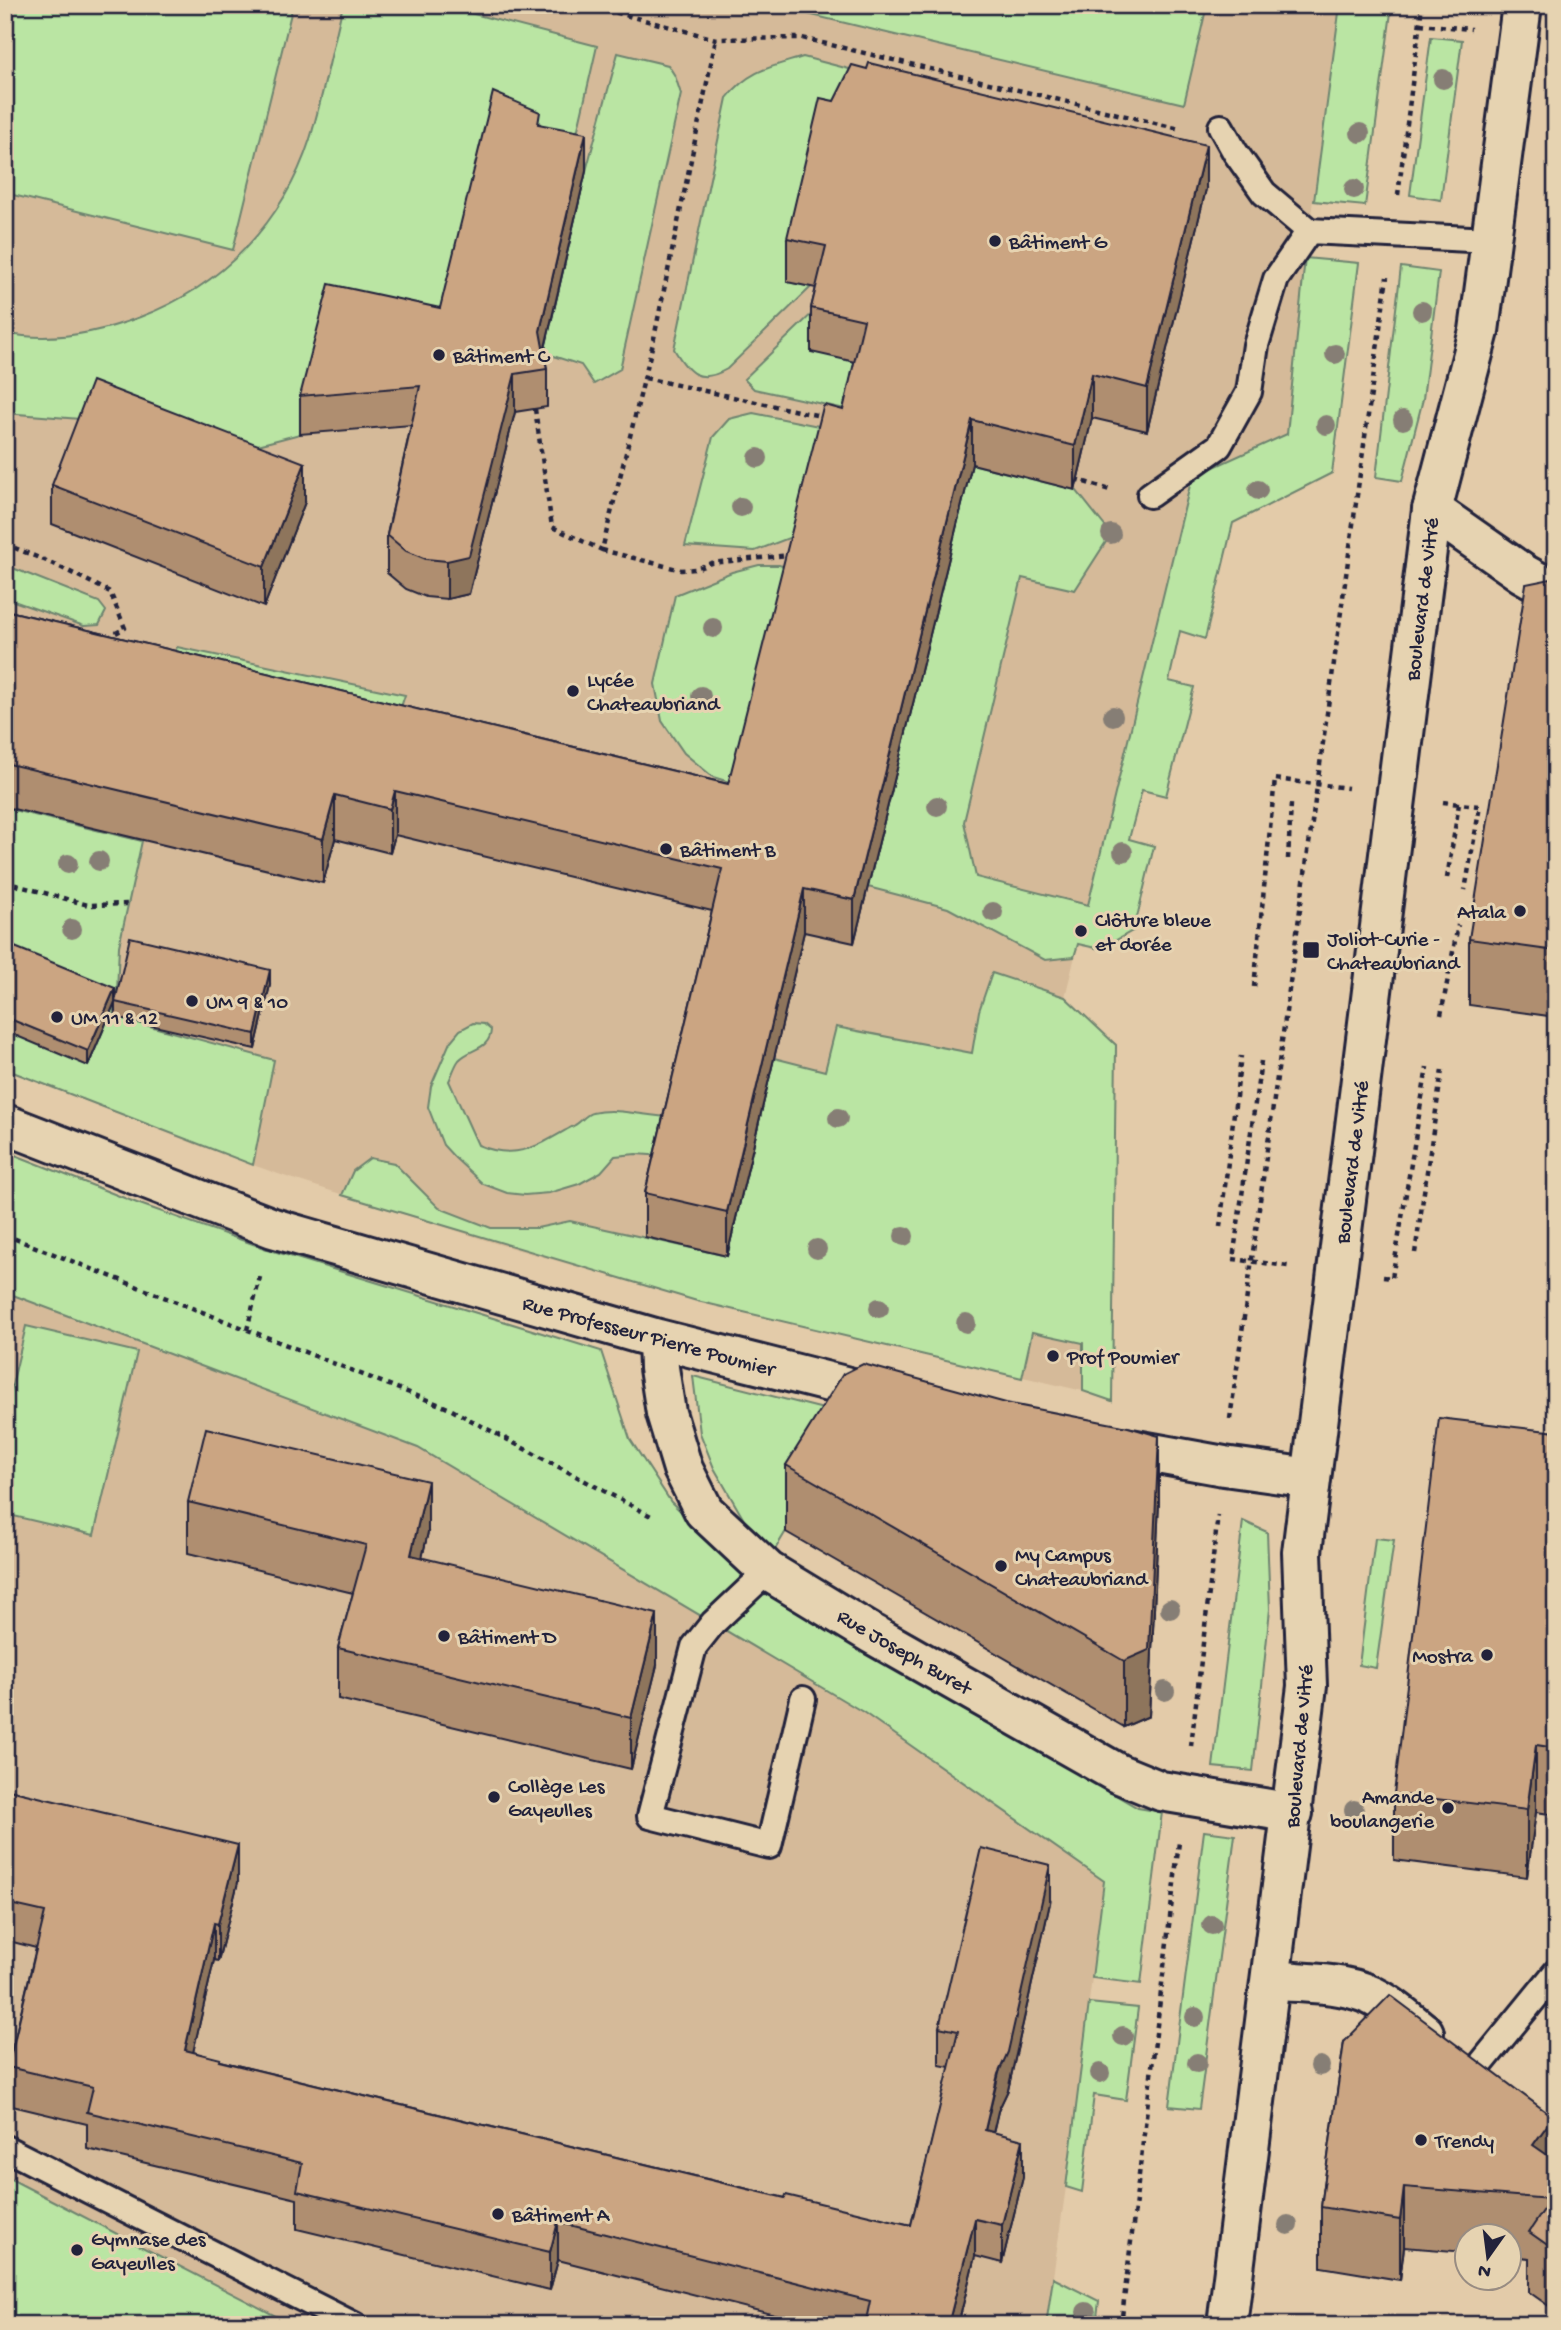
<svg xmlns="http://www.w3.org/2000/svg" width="1561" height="2330" viewBox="0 0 1561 2330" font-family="'Gochi Hand',sans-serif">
<rect width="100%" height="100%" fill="#e3cba9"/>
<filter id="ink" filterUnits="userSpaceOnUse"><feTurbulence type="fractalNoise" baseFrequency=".0143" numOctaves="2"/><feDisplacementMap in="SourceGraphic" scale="14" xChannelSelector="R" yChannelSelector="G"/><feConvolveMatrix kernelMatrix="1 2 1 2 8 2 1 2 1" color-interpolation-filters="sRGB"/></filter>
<g filter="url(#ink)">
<path fill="#d5ba99" d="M5 5H1340L1305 258 1287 434 1192 477 1065 997 1083 1343V1391L697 1301 498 1244 287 1177 200 1146 5 1069Z
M5 1292 418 1448 863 1712 1104 1881 1066 2187 1046 2325H293L5 2176Z"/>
<path fill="#bae5a3" stroke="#6e846f" stroke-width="2" d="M5 5H293L233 250 5 193Z
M343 5H439L597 46 569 168 440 346 330 322 300 434 197 461 93 420 5 413V333C51 343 98 333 140 317 222 286 283 223 310 139 323 96 332 50 343 5Z
M770 5H1207L1184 104Z
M1340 5H1392L1365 206 1314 201Z
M1431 37 1462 40 1441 200 1410 195Z
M618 53 668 65 675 76 681 94 620 369 594 384 581 365 544 353 586 171Z
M803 57 880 77 788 282 811 287 727 369C699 385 688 373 674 349L727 98C749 70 771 67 803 57Z
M1305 258 1359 263 1332 473 1233 523 1205 639 1180 631 1169 681 1194 687 1166 796 1142 790 1129 839 1154 846 1134 930 1100 949 1078 944 1074 957 1045 960 948 908 868 887 966 484 912 449 1076 490 1111 534 1075 590 1022 578 964 822 976 877 1088 905 1192 477 1287 434Z
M1401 267 1439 272 1423 399 1402 481 1376 477Z
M823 303 864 364 854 411 754 389 744 379Z
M753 413 849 432 802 533 755 551 685 546 713 437 729 419Z
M5 565 99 602 106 611 99 625 84 626 5 598Z
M759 565H779L793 569 739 785 713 777 684 753 662 721 655 684 675 595 732 572Z
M177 647 405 695 388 746 159 691Z
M5 808 142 841 119 946 117 993 113 1016 274 1060 253 1165 5 1069Z
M992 973 1065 997 1116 1045 1112 1401 1083 1391V1343L1032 1332 1022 1378 697 1301 342 1195 353 1171 370 1158 394 1163 439 1208 491 1228H537L570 1221 727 1256 774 1058 825 1071 836 1027 972 1053 979 1011Z
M473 1023 484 1024 491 1030C490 1050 470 1048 459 1060 455 1065 452 1075 449 1081L478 1145C518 1162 541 1144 575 1125 581 1122 586 1114 592 1113 619 1107 646 1117 673 1117L664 1156 636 1154 615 1156 601 1172 579 1184 549 1193 525 1195 507 1193 483 1184 455 1158 443 1145 428 1107 431 1086 450 1042 460 1030Z
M5 1151 137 1203 267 1249 601 1351 630 1439 671 1502 767 1592 1138 1808 1162 1812 1141 1984 1092 1978 1104 1881 863 1712 418 1448 5 1292Z
M26 1326 137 1352 94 1535 5 1514V1415Z
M693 1376 855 1417 774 1551 755 1539 714 1468 700 1433Z
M1243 1521 1267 1532 1270 1609 1253 1771 1213 1767Z
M1375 1538 1394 1540 1376 1668 1359 1665Z
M1204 1831 1235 1835 1199 2109 1169 2106Z
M1089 2003 1138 2008 1126 2100 1094 2095 1082 2192 1066 2187Z
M5 2176 293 2325H5Z
M1053 2278 1099 2301 1096 2325H1046Z"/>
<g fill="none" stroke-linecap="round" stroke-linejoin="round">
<defs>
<path id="lane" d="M1221 127 1235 152 1264 193 1309 231 1490 240
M1150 495 1219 446 1249 392 1256 345 1276 279 1309 231
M768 1571 713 1623 694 1647 650 1816 769 1846 803 1699
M1476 2070 1556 1972
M5 2148 354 2325"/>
<path id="street" d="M1432 510 1522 573 1556 592
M5 1124 273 1228 658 1339 888 1397
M658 1339 659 1368 666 1413 683 1469 704 1511 768 1571 872 1634 1117 1773 1161 1791 1293 1813
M1108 1445 1224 1466 1310 1478
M1272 1980C1307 1984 1349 1981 1380 2000 1396 2009 1410 2022 1424 2033"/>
<path id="secondary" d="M1227 2325 1307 1686 1302 1552 1432 510 1479 331 1522 5"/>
</defs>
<use href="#lane" stroke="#22223b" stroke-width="30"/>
<use href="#street" stroke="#22223b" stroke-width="44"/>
<use href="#secondary" stroke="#22223b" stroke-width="44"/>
<path stroke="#22223b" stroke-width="4.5" stroke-dasharray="5 5" stroke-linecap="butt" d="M587 5 716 39 802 38 1180 129
M1420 24 1471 29
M1398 195 1422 5
M645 378 825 417
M535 409 552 527 602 550 653 343 716 39
M1075 479 1110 490
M5 544 54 564 110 592 125 628 107 638
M602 550 681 570 696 569 711 563 789 555
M1443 802 1459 804
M1288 859 1291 804
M1447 878 1459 804 1480 806 1465 890
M5 882 88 905 128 904
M1254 987 1275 779 1348 788
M1441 1015 1458 925
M1261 1061 1233 1259 1288 1266
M1220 1227 1241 1056
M5 1235 448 1408 651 1516
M1415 1253 1442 1070
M1383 1277 1392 1278 1427 1067
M247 1330 260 1277
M1230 1419 1387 277
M1191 1746 1218 1515
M1121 2325 1179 1842"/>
<use href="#lane" stroke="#e6d3b1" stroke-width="24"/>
<use href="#street" stroke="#e6d3b1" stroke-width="38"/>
<use href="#secondary" stroke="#e6d3b1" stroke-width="38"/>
</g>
<g fill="#867e75">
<circle cx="1443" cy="79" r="10"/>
<circle cx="1360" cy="133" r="10"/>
<circle cx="1354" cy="189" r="10"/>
<circle cx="1422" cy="311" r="10"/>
<circle cx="1335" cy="354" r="10"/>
<circle cx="1403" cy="420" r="10"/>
<circle cx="1326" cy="425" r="10"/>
<circle cx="758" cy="458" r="10"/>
<circle cx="1258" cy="490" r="10"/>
<circle cx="741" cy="507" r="10"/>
<circle cx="1111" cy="534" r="10"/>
<circle cx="713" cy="628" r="10"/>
<circle cx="701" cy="696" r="10"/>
<circle cx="1113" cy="716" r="10"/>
<circle cx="937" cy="806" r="10"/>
<circle cx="1123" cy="852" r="10"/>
<circle cx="99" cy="861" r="10"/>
<circle cx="68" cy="864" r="10"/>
<circle cx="993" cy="912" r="10"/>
<circle cx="72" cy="929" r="10"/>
<circle cx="838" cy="1118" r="10"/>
<circle cx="904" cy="1236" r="10"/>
<circle cx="817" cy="1249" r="10"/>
<circle cx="879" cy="1308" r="10"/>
<circle cx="966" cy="1323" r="10"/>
<circle cx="1170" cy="1609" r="10"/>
<circle cx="1165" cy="1691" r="10"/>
<circle cx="1354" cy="1810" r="10"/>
<circle cx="1212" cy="1925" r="10"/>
<circle cx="1195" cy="2017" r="10"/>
<circle cx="1123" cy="2036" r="10"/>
<circle cx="1197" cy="2063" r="10"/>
<circle cx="1320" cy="2066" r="10"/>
<circle cx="1100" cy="2073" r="10"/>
<circle cx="1288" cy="2225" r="10"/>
<circle cx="1086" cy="2312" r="10"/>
</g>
<path fill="#af8e70" stroke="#22223b" stroke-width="2" d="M540 124 586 171 544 353 547 369V407L515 412 469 594 447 599 426 597 406 589 387 573V535L411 425 300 434V396L440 308Z
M1206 189 1147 431 1092 418 1075 490 972 464 854 943 804 932 727 1256 645 1237V1193L712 911 395 835 390 853 335 839 323 883 5 807V610L728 784 843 410 855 362 811 352V308L816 288 787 282V238Z
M52 485 305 502 264 607 52 524Z
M1556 578V1017L1469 1005V939Z
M5 943 115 1002 88 1066 5 1031Z
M270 985 255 1049 115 1017V1002Z
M1556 1432V1815L1536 1812 1527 1877 1394 1860V1794Z
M786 1465 1159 1502 1149 1716 1124 1727 786 1532Z
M188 1502 428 1532 422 1558 657 1665 631 1769 338 1699V1648L353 1593 188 1553Z
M5 1789 238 1882 218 1961 214 1960 193 2052 220 2061 785 2198 911 2225 950 2067 939 2065V2027L1050 1903 1008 2090 998 2111 993 2132 1023 2177 1002 2263 975 2256 958 2325H814L558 2260 550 2290 297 2229V2199L87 2149V2124L8 2105V2067L36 1948 5 1940Z
M1344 2042 1556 2161V2311L1529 2292V2258L1508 2256V2236H1466V2252L1404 2247 1400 2280 1321 2267V2207Z"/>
<path fill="#8e745b" stroke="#22223b" stroke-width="2" d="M586 133V171L540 369V331Z
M1206 145V189L1147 431V388Z
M515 374V412L469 594 447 599V561Z
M1092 374V418L1075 490V446Z
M972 420V464L854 943V900Z
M305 463V502L264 607V567Z
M395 791V835L390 853V809Z
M335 795V839L323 883V839Z
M804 889V932L727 1256V1212Z
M270 970V985L255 1049V1034Z
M115 988V1002L88 1066V1051Z
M1159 1436V1502L1149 1716 1124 1727V1661Z
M428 1481V1532L411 1606V1555Z
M657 1614V1665L631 1769V1718Z
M1536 1745V1812L1527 1877V1810Z
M238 1845V1882L218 1961V1924Z
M1050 1865V1903L1008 2090 998 2111 985 2168V2130Z
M214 1923V1960L185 2088V2050Z
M1553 2117V2177L1533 2145Z
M1023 2140V2177L1002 2263V2225Z
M1404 2187V2247L1400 2280V2220Z
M975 2219V2256L958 2325H948Z
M558 2222V2260L550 2290V2252Z"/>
<path fill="#cba582" stroke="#22223b" stroke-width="2" d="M869 63 1206 145 1147 388 1092 374 1075 446 972 420 854 900 804 889 727 1212 645 1193 722 869 395 791 390 809 335 795 323 839 5 763V610L728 784 823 407 825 405 843 410 864 320 811 308 826 246 787 238 820 98 834 101 852 65 867 69Z
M493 92 540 112 538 124 586 133 540 331 547 369 515 374 469 556 447 561 426 559 406 551 387 535 420 386 300 396 329 284 440 308Z
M92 381 305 463 264 567 52 485Z
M1556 578V951L1469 939 1526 584Z
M130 937 270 970 255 1034 115 1002Z
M5 943 115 988 88 1051 5 1017Z
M863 1364 1006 1403 1128 1427 1159 1436 1149 1650 1124 1661 786 1465 843 1374Z
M1439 1418 1556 1432V1748L1536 1745 1527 1810 1394 1794Z
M206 1428 428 1481 411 1555 657 1614 631 1718 338 1648 366 1545 188 1502Z
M5 1789 238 1845 218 1924 214 1923 185 2050 220 2059 219 2061 785 2198 786 2195 911 2225 958 2031 939 2027 981 1848 1050 1865 1008 2052 998 2074 985 2130 1023 2140 1002 2225 975 2219 948 2325H865L870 2301 558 2222 550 2252 297 2191 302 2163 87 2112 93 2087 8 2067 45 1912 5 1903Z
M1390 1995 1553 2117 1533 2145 1556 2161V2251L1529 2232 1551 2199 1404 2187 1400 2220 1321 2207 1344 2042Z"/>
</g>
<g fill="#22223b" stroke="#e6d3b1" stroke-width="2.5">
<circle cx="995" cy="241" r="7"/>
<circle cx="439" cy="355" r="7"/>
<circle cx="573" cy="691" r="7"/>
<circle cx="666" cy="849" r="7"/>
<circle cx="1520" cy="911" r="7"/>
<circle cx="1081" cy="931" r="7"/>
<rect x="1302" y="941" width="18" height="18" rx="3.5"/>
<circle cx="192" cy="1001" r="7"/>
<circle cx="57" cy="1017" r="7"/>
<circle cx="1053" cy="1356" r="7"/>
<circle cx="1001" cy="1566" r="7"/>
<circle cx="444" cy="1636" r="7"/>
<circle cx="1487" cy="1655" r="7"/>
<circle cx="494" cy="1797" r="7"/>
<circle cx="1448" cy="1808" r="7"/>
<circle cx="1421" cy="2140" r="7"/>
<circle cx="498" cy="2214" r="7"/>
<circle cx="77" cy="2250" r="7"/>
</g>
<g text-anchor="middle" stroke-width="6" stroke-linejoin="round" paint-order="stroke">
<g font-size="21" fill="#22223b" stroke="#e6d3b1" text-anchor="start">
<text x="1009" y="248">Bâtiment G</text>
<text x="453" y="362">Bâtiment C</text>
<text x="587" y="686">Lycée<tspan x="587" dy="24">Chateaubriand</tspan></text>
<text x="680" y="856">Bâtiment B</text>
<text x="1506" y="918" text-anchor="end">Atala</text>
<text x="1095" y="926">Clôture bleue<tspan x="1095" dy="24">et dorée</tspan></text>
<text x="1327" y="945">Joliot-Curie -<tspan x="1327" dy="24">Chateaubriand</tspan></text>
<text x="206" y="1008">UM 9 &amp; 10</text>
<text x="71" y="1024">UM 11 &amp; 12</text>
<text x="1067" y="1363">Prof Poumier</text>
<text x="1015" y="1561">My Campus<tspan x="1015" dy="24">Chateaubriand</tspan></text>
<text x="458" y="1643">Bâtiment D</text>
<text x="1473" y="1662" text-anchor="end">Mostra</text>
<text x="508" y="1792">Collège Les<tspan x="508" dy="24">Gayeulles</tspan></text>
<text x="1434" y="1803" text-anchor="end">Amande<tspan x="1434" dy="24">boulangerie</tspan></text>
<text x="1435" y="2147">Trendy</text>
<text x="512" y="2221">Bâtiment A</text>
<text x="91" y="2245">Gymnase des<tspan x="91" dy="24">Gayeulles</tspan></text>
</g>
<g font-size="21" fill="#22223b" stroke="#e6d3b1">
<text transform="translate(1421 599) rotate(-83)" y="7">Boulevard de Vitré</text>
<text transform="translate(1351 1162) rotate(-83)" y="7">Boulevard de Vitré</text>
<text transform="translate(649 1335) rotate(15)" y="7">Rue Professeur Pierre Poumier</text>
<text transform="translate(905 1651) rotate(30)" y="7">Rue Joseph Buret</text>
<text transform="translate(1298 1746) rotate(-85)" y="7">Boulevard de Vitré</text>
</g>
</g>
<rect width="1561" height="2330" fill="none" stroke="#e6d3b1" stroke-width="28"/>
<rect x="14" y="14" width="1533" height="2302" fill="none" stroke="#22223b" stroke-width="2.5" filter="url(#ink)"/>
<g transform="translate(1488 2257) rotate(194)"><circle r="33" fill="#e6d3b1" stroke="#988c82" stroke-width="2"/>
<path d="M0-5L12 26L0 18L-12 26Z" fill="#22223b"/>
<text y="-10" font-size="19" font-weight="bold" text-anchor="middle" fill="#22223b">N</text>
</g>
</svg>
